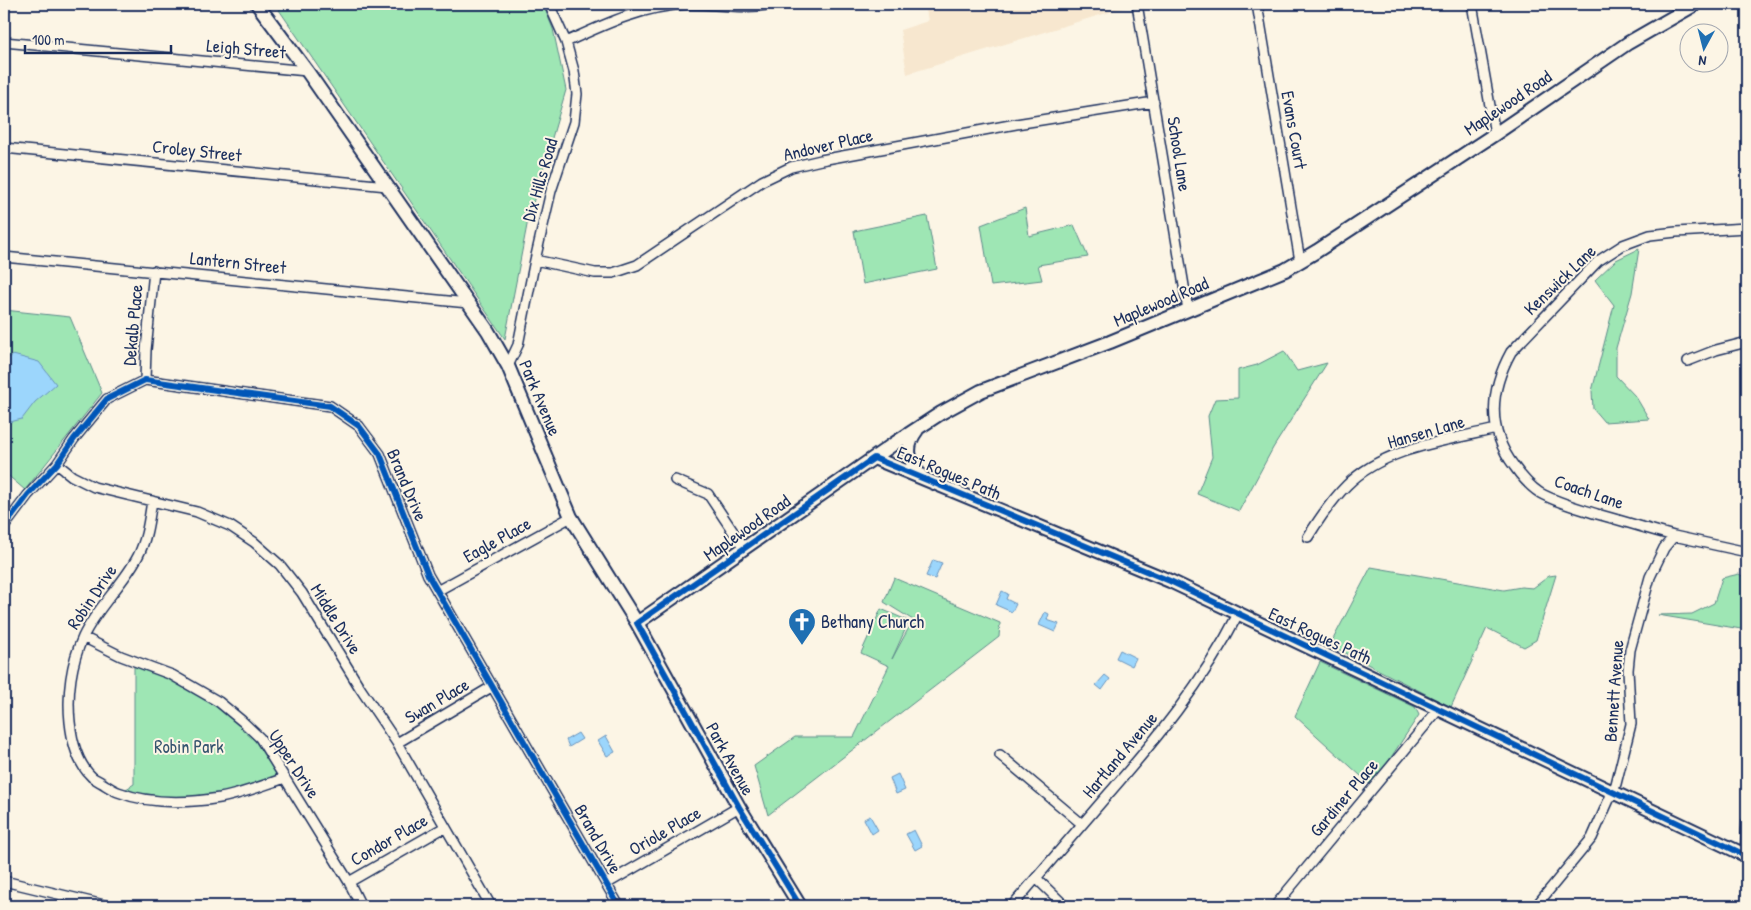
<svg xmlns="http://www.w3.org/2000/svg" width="1751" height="910" viewBox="0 0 1751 910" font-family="'Patrick Hand',sans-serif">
<rect width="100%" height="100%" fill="#fcf5e5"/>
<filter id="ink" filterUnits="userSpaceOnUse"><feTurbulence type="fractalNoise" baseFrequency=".02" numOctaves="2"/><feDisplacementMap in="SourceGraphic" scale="10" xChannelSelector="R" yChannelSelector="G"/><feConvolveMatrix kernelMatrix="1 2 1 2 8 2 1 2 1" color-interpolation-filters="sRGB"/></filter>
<g filter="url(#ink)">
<path fill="#f7e7cf" d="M925 4H1136L907 74 900 30 928 21Z"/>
<path fill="#9ee6b4" stroke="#5c8a89" d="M275 4H543L553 29 566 90 528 220 505 339Z
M1025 208 1029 236 1074 225 1088 257 1038 265 1042 280 991 286 981 225Z
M927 216 937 269 863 284 854 231Z
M1639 249 1632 293 1616 348V376L1636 397 1649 419 1604 422 1593 409 1592 391 1614 305 1595 280 1616 260Z
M4 310 70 317 102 393 25 490 4 472Z
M1284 351 1297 371 1327 363 1273 448 1239 511 1197 494 1212 457 1208 416 1215 399 1238 398V370L1257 365Z
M1371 567 1504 590 1521 587 1533 588 1549 576 1556 575 1536 640 1524 647 1487 628 1451 707 1330 645Z
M1739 574 1747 579V630L1658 615 1692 614 1714 603 1722 578Z
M894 578 1000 623 999 637 768 815 754 766 795 737H854L889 666 861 653 881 609 909 621 892 659 913 620 884 602Z
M1320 662 1415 707 1419 715 1372 786 1295 716Z
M134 665 172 675 242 721 285 778 250 790 167 801 123 791 134 784Z"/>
<path fill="#9cd6fc" stroke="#6893bd" d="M13 355 39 362 56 384 35 402 22 419 6 423 4 420V361Z
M933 560 942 563 935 579 926 576Z
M1002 591 1008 594 1006 599 1016 604 1012 612 996 605Z
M1045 612 1049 614 1047 620 1059 624 1055 632 1039 625Z
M1120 650 1136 658 1132 666 1116 658Z
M1105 675 1110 679 1102 690 1096 685Z
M578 733 582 739 569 747 566 740Z
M606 736 615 752 607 756 598 741Z
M898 774 905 790 896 794 890 778Z
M870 816 878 830 872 834 864 819Z
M914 830 922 846 915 850 906 834Z"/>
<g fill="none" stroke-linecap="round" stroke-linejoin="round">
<defs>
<path id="street" d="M1137 4 1188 310
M1257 4 1300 261
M1472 4 1495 134
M4 42 307 71
M566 42C605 24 643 6 687 4 715 3 744 10 772 4
M4 148 387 186
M4 257 468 303
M535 260 595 273H613L637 265 762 181 791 167 821 160 1016 124 1154 102
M1688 361 1716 350 1747 342
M508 366 518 345 535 260 551 191 574 122 577 94 574 71 566 42 549 4
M145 380 146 350 154 271
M57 464 72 476 94 487 197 512 230 526 254 542 280 565 302 593 360 688 397 743 491 906
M675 480 708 494 744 548
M152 501C149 519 147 539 138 556 123 585 97 607 83 637 71 663 67 694 70 722 72 741 78 764 92 777 95 779 99 781 102 783 107 786 113 790 118 792 149 804 188 803 220 798 242 794 264 785 285 778
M4 527 28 495 57 464 74 439 107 399 145 380 330 406 359 426 380 454 428 575 619 906
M1674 536C1648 529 1623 521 1597 514 1578 508 1558 503 1540 493 1529 486 1521 476 1514 466 1487 430 1490 390 1511 352L1598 261 1623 245 1650 235 1676 232 1747 228
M1308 537C1319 519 1332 500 1347 485 1385 447 1446 441 1496 429
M437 591 571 517
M83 637 121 656 172 675 219 702 242 721 260 738 349 882 361 906
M397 743 493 686
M1000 755 1082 824
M1745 855 1747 822
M1036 878 1065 906
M4 881 108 906
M349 882 445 827
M606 884 739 807
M1012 906C1043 870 1073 835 1104 799 1155 741 1203 683 1238 614
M1275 906 1438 710
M1536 906 1592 838 1616 784 1631 724 1628 670 1630 650 1650 577 1664 548 1674 536 1747 552"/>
<path id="secondary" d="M257 4 307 71 488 331 508 366 571 517 637 623 739 807 800 906
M917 430C904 447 908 462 922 477
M874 458 1170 581 1747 856
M637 623 895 443 941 413 981 391 1110 342 1285 270 1317 251 1495 134 1628 43 1696 4"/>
</defs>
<use href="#street" stroke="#1b2f5e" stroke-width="12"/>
<use href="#secondary" stroke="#1b2f5e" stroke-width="16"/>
<use href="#street" stroke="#fcf5e5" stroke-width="9"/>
<use href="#secondary" stroke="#fcf5e5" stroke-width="12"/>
<defs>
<path id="cycleway" d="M4 527 28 495 57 464 74 439 107 399 145 380 330 406 359 426 380 454 428 575 619 906
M800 906 739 807 637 623 874 458 1170 581 1747 856"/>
</defs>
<use href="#cycleway" stroke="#fcf5e5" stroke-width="9"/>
<use href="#cycleway" stroke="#0057b8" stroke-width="6"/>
</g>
</g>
<defs>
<symbol id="church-pin" viewBox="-11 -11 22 30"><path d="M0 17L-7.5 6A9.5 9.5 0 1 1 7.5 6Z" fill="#1f6fb2" stroke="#fcf5e5"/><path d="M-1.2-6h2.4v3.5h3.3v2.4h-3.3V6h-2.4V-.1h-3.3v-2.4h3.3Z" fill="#fff"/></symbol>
</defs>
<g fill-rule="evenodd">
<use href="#church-pin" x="786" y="606" width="32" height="43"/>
</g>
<g text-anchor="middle" stroke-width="4" stroke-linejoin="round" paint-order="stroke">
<g font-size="18" fill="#1b2f5e" stroke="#fcf5e5">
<text transform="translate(246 49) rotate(5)" y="6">Leigh Street</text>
<text transform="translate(1508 103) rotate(-34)" y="6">Maplewood Road</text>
<text transform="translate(1294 130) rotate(80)" y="6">Evans Court</text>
<text transform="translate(828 145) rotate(-13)" y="6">Andover Place</text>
<text transform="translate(197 151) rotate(6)" y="6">Croley Street</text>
<text transform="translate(1179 154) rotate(81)" y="6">School Lane</text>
<text transform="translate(540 180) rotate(-74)" y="6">Dix Hills Road</text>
<text transform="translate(238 263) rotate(6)" y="6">Lantern Street</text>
<text transform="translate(1560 280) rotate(-44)" y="6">Kenswick Lane</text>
<text transform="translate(1161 302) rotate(-23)" y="6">Maplewood Road</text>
<text transform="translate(133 325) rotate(-85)" y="6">Dekalb Place</text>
<text transform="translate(540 398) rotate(67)" y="6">Park Avenue</text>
<text transform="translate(1426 432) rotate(-16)" y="6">Hansen Lane</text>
<text transform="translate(949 473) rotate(23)" y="6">East Rogues Path</text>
<text transform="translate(407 485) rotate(67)" y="6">Brand Drive</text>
<text transform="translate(1589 492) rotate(19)" y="6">Coach Lane</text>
<text transform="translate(747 528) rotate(-35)" y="6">Maplewood Road</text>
<text transform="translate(497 540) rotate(-29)" y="6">Eagle Place</text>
<text transform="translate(92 597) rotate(-56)" y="6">Robin Drive</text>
<text transform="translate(336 619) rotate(58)" y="6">Middle Drive</text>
<text transform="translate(1320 636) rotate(25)" y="6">East Rogues Path</text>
<text transform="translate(1614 691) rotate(-86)" y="6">Bennett Avenue</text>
<text transform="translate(437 701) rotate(-31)" y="6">Swan Place</text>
<text transform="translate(1120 755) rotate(-50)" y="6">Hartland Avenue</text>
<text transform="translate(730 759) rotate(61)" y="6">Park Avenue</text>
<text transform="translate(294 764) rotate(57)" y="6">Upper Drive</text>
<text transform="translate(1344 798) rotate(-50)" y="6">Gardiner Place</text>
<text transform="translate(665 831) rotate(-30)" y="6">Oriole Place</text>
<text transform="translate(598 839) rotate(60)" y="6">Brand Drive</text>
<text transform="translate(389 840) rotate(-30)" y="6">Condor Place</text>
</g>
<g font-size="18" fill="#1b2f5e" stroke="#fcf5e5" text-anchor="start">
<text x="821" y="628">Bethany Church</text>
</g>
<g font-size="18" fill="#35546f" stroke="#fcf5e5">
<text x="189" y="753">Robin Park</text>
</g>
</g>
<rect width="1751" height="910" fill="none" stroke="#fcf5e5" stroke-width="20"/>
<rect x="10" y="10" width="1731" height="890" fill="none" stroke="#1b2f5e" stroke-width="2" filter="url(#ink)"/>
<g transform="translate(1704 48) rotate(187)"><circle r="24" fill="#fcf5e5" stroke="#a2a6af"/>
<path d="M0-4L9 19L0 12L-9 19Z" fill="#1f6fb2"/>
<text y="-8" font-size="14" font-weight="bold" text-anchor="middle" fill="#1b2f5e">N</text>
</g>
<path d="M25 45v8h146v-8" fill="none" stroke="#1b2f5e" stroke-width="2.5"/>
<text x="32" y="45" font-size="15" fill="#1b2f5e" stroke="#fcf5e5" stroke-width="4" paint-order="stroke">100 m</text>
</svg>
